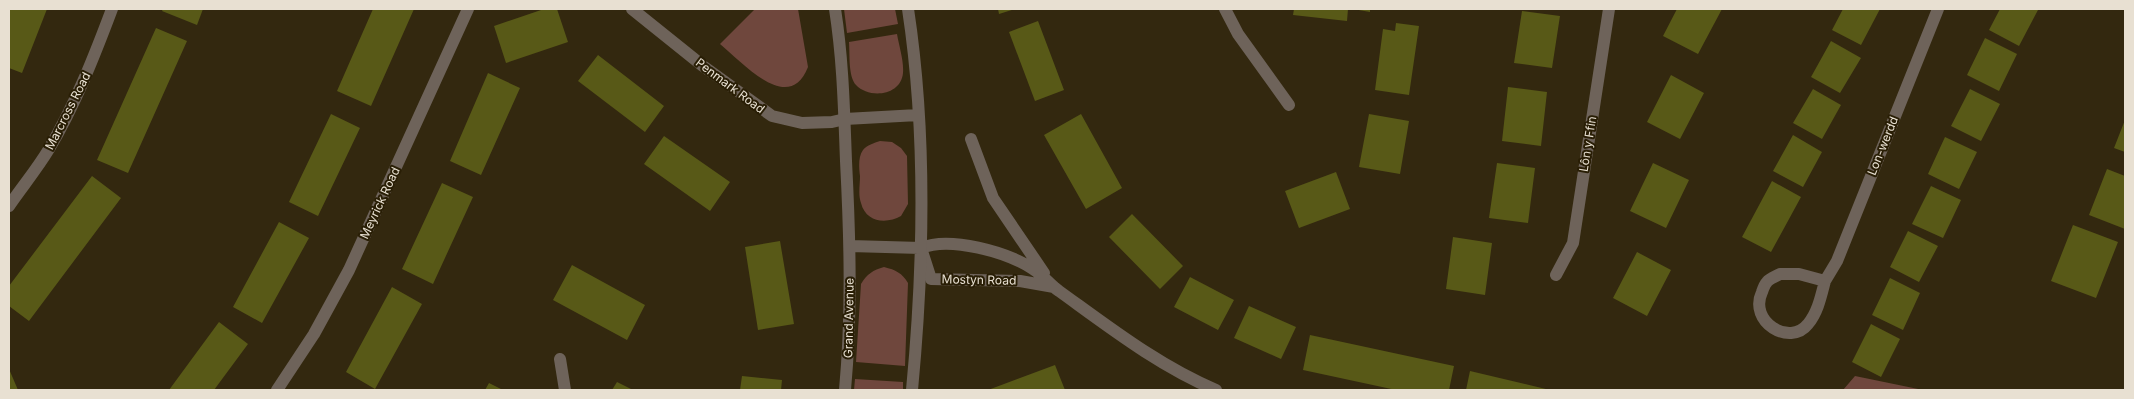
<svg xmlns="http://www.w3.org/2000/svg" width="2134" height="399" viewBox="0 0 2134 399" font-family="Inter,sans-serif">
<rect width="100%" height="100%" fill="#33280f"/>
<path fill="#6f473d" d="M755 9H798L808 67C789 116 742 62 720 44Z
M844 9H895L898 24 847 33Z
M897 34C899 46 904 61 903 73 901 96 869 99 856 85 848 76 850 54 849 42Z
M880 141 892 142 901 148 907 156 908 204 901 216C887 224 866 223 861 203 858 195 860 185 860 176 859 168 858 157 863 150 867 145 874 143 880 141Z
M884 267C896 270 902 273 908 283L905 366 856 362 861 284C867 274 873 270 884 267Z
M1855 376 1923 390H1843Z
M855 379 903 382V390H854Z"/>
<path fill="#585917" d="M10 9H47L22 73 9 68Z
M163 9H203L197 25 162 11Z
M373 9H414L371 106 337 91Z
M544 9H557L568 42 506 63 494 26Z
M998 9H1015L999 14Z
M1294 9H1348L1347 21 1293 15Z
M1353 9H1370V12Z
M1677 9H1722L1698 54 1663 36Z
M1843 9H1880L1861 45 1832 30Z
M2000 9 2038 10 2019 46 1989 30Z
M1522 11 1560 16 1552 68 1514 63Z
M1038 21 1064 90 1035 101 1009 32Z
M1396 23 1419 26 1409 95 1375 90 1383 29 1395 31Z
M156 28 187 41 128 173 97 160Z
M1985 38 2017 54 1999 91 1967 75Z
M1831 41 1861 58 1840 93 1811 77Z
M598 55 664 106 645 132 578 81Z
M488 73 520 88 481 175 450 161Z
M1671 75 1704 93 1680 139 1647 122Z
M1508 87 1547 92 1541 146 1502 141Z
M1813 89 1841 105 1822 139 1793 123Z
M1970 89 2000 104 1981 141 1951 126Z
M331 114 360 128 318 216 289 202Z
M1081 114 1122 188 1086 209 1044 135Z
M1369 114 1409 121 1400 174 1359 167Z
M2125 120V152L2114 148Z
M1793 135 1822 152 1803 187 1773 171Z
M664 136 730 182 710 211 644 164Z
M1945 137 1977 152 1959 189 1928 174Z
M1497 163 1535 168 1528 223 1489 218Z
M1653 163 1689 180 1666 228 1630 211Z
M2107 169 2125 176V229L2089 215Z
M1336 172 1350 209 1299 228 1285 191Z
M92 176 121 198 29 321 9 306V286Z
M1772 181 1801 197 1771 252 1742 237Z
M442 183 473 197 433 284 402 269Z
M1931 186 1961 200 1943 238 1912 224Z
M1132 214 1183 266 1160 289 1109 237Z
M279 222 309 238 262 323 233 307Z
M2073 225 2118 242 2096 298 2051 281Z
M1908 231 1938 246 1919 282 1890 267Z
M1453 237 1492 243 1485 295 1446 289Z
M780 241 794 324 758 330 745 247Z
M1637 252 1671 270 1647 316 1613 298Z
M572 265 645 305 627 340 553 300Z
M1190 277 1234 300 1218 330 1174 307Z
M1890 278 1920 293 1903 330 1872 315Z
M392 287 422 304 375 389 346 372Z
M1249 306 1296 327 1281 359 1234 338Z
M219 322 248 344 214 390H169Z
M1871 324 1900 339 1881 377 1852 362Z
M1310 335 1454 366 1449 390H1396L1303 370Z
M1055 365 1065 390H988Z
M9 369 18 390H9Z
M1470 371 1550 390H1466Z
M742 376 782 380 781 390H740Z
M617 382 633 390H612Z
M489 383 503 390H485Z"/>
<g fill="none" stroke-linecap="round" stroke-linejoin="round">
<path stroke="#6e635a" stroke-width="12" d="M632 9 703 66 772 116 802 123 832 122 845 119
M1225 9 1238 34 1289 105
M971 139 993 198 1044 273
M9 206C22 187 37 169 49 149 75 105 94 57 112 9
M1780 274H1799L1825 281C1821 296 1818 312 1808 324 1790 347 1748 322 1762 292 1763 289 1765 284 1767 282 1770 278 1777 276 1780 274Z
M1556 275 1573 243 1609 9
M1825 281 1837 261 1938 9
M1054 287 1020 281 931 279 921 248C950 236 1007 252 1033 269 1043 275 1050 285 1059 291 1109 327 1159 366 1216 390
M560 359 565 390
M277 390 314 334 349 270 468 9"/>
<path stroke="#6e635a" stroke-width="12" d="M835 9C843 60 844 109 846 161 850 238 852 314 845 390
M908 9C927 134 924 264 912 390
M845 119 918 115
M850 246 921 248"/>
</g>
<g text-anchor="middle" stroke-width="4" stroke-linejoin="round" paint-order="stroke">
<g font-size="12" fill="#e8e0d2" stroke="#291e05">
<text transform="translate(730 86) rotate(37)" y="4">Penmark Road</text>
<text transform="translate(68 111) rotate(-63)" y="4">Marcross Road</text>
<text transform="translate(1588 144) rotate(-81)" y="4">Lôn y Ffin</text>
<text transform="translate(1883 146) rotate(-68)" y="4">Lon-werdd</text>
<text transform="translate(380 203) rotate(-65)" y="4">Meyrick Road</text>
<text transform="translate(979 280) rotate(1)" y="4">Mostyn Road</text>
<text transform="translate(849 318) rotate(-89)" y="4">Grand Avenue</text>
</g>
</g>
<rect width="2134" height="399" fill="none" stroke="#e8e0d2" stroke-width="20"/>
</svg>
